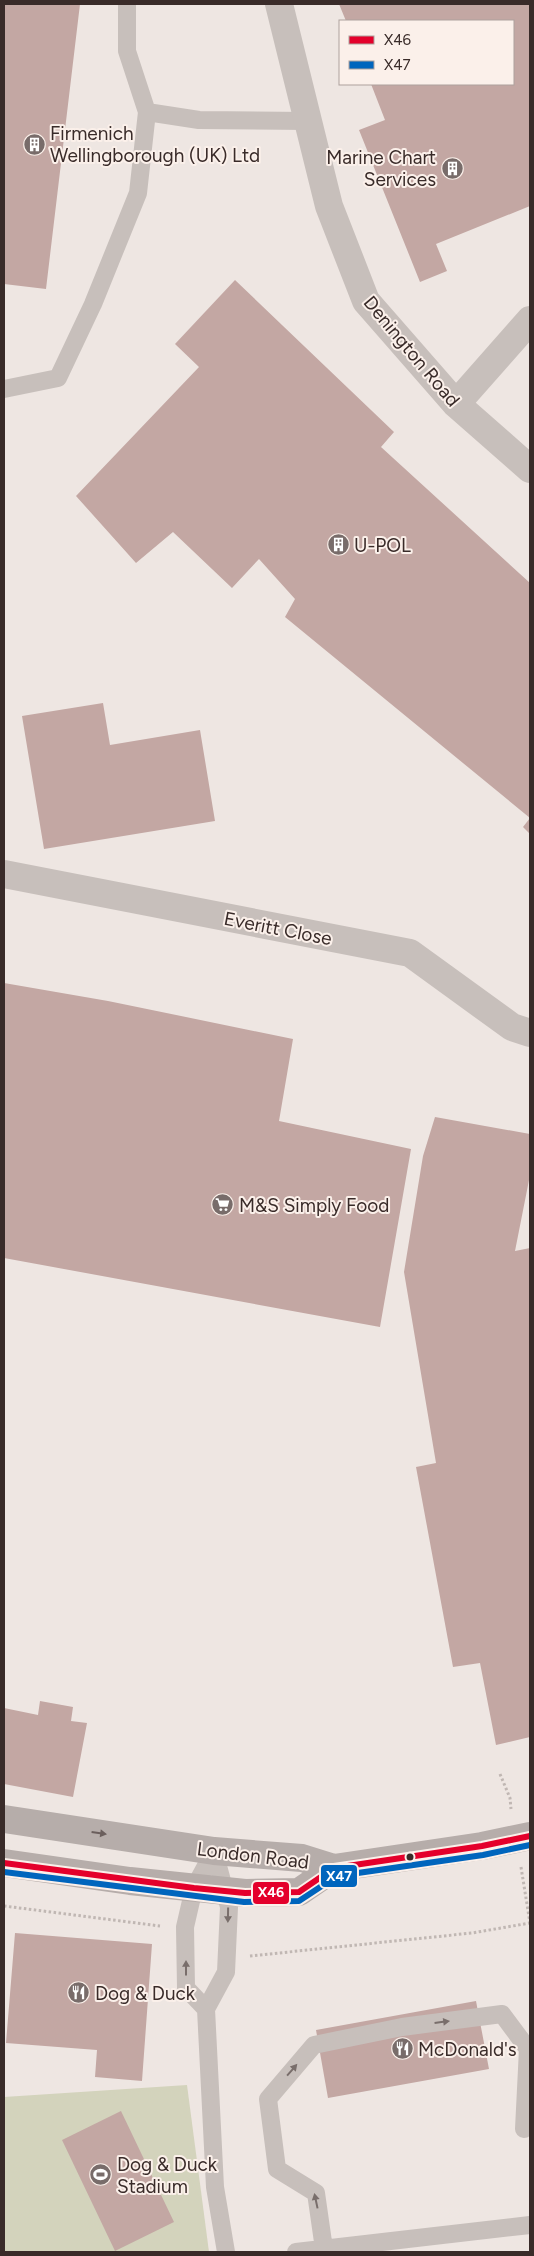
<svg xmlns="http://www.w3.org/2000/svg" width="534" height="2256" viewBox="0 0 534 2256" font-family="Figtree,sans-serif">
<rect width="100%" height="100%" fill="#eee6e2"/>
<path fill="#d3d3bc" d="M187 2085 209 2252H4V2097Z"/>
<path fill="#c3a7a3" d="M4 4H80L46 289 4 284Z
M339 4H530V206L436 244 447 271 420 282 359 130 385 120 371 84H513V21H346Z
M235 280 394 432 381 447 530 583V834L523 827 530 818 285 617 295 599 259 559 232 588 173 532 136 563 76 496 199 367 175 344Z
M103 703 110 745 200 730 215 821 44 849 22 716Z
M4 983 108 1001 293 1039 279 1121 411 1149 380 1327 4 1258Z
M435 1117 530 1134V1175L515 1251 530 1248V1737L496 1745 480 1663 453 1667 416 1467 436 1463 404 1272 423 1156Z
M40 1701 73 1707 71 1721 87 1723 73 1797 4 1784V1708L38 1715Z
M15 1933 152 1944 142 2081 95 2077 97 2050 6 2043Z
M476 2001 489 2069 328 2098 316 2030Z
M121 2111 174 2222 115 2251 62 2140Z"/>
<g fill="none" stroke-linecap="round" stroke-linejoin="round">
<path stroke="#c0b7b3" stroke-width="3" stroke-dasharray="2.5 2.5" stroke-linecap="butt" d="M500 1774 510 1798 511 1809
M521 1867 530 1923
M4 1906 160 1926
M250 1956 472 1933 530 1923"/>
<path stroke="#c7bfbb" stroke-width="18" d="M127 4V51L147 112 199 120 308 121
M4 389 58 378 93 304 138 193 147 112
M214 1851 229 1907 226 1972 206 2009 215 2187 226 2252
M206 2009 186 1988 185 1927 194 1888 214 1851
M324 2249 316 2193 277 2169 268 2099 314 2045 402 2027 502 2014 528 2049 524 2129
M296 2252 530 2225"/>
<path stroke="#c7bfbb" stroke-width="28" d="M279 4 329 206 366 301 456 404 530 469
M456 404 530 320
M4 874 410 953 512 1027 530 1033"/>
<path stroke="#b6adaa" stroke-width="28" d="M4 1819 214 1851 302 1858 334 1868 482 1846 530 1836
M4 1863 130 1881 245 1893 299 1892 334 1868"/>
<defs>
<path id="bus-1" d="M4 1863 194 1888 245 1893 299 1892 334 1868 482 1846 530 1836"/>
<path id="bus-2" d="M4 1872 244 1902 299 1901 337 1876 483 1855 530 1845"/>
</defs>
<use href="#bus-1" stroke="#fbf0ea" stroke-width="10"/>
<use href="#bus-2" stroke="#fbf0ea" stroke-width="10"/>
<use href="#bus-1" stroke="#e4002b" stroke-width="6"/>
<use href="#bus-2" stroke="#0065bd" stroke-width="6"/>
</g>
<defs><path id="oneway-solid" d="M-6-.8H1V-3.2L6.5 0L1 3.2V.8H-6Z" transform="scale(1.25)"/></defs>
<use fill="#6b5f5d" href="#oneway-solid" transform="translate(99 1833) rotate(8)"/>
<g fill="#796e6b">
<use href="#oneway-solid" transform="translate(228 1915) rotate(91)"/>
<use href="#oneway-solid" transform="translate(186 1968) rotate(-90)"/>
<use href="#oneway-solid" transform="translate(442 2022) rotate(-7)"/>
<use href="#oneway-solid" transform="translate(292 2070) rotate(-49)"/>
<use href="#oneway-solid" transform="translate(316 2201) rotate(-102)"/>
</g>
<defs>
<symbol id="building-disc" viewBox="-11 -11 22 22"><circle r="9.5" fill="#786c6a" stroke="#fbf0ea"/><path d="M-4-6H4V6H1V3H-1V6H-4ZM-2.5-4.3h1.7v1.8h-1.7ZM.8-4.3h1.7v1.8H.8ZM-2.5-1h1.7V.8h-1.7ZM.8-1h1.7V.8H.8Z" fill="#fff"/></symbol>
<symbol id="supermarket-disc" viewBox="-11 -11 22 22"><circle r="9.5" fill="#786c6a" stroke="#fbf0ea"/><path d="M-6-5.5h2.5l.6 2H6L4.5 2H-2.5L-4.4-4H-6ZM-1.5 3.2a1.3 1.3 0 1 0 .1 0ZM3 3.2a1.3 1.3 0 1 0 .1 0Z" fill="#fff"/></symbol>
<symbol id="restaurant-disc" viewBox="-11 -11 22 22"><circle r="9.5" fill="#786c6a" stroke="#fbf0ea"/><path d="M-5-6h1v4h1v-4h1v4h1v-4h1v5L-1.5 .5V6h-2V.5L-5-1ZM5-6V6H3V1.5H1.5Q1.5-4 5-6Z" fill="#fff"/></symbol>
<symbol id="stadium-disc" viewBox="-11 -11 22 22"><circle r="9.5" fill="#786c6a" stroke="#fbf0ea"/><path d="M0-5a6.5 5 0 1 0 0 10a6.5 5 0 1 0 0-10ZM-3.5-1.8h7v3.6h-7Z" fill="#fff"/></symbol>
</defs>
<g fill-rule="evenodd">
<use href="#building-disc" x="22" y="132" width="25" height="25"/>
<use href="#building-disc" x="440" y="156" width="25" height="25"/>
<use href="#building-disc" x="326" y="532" width="25" height="25"/>
<use href="#supermarket-disc" x="210" y="1192" width="25" height="25"/>
<use href="#restaurant-disc" x="66" y="1980" width="25" height="25"/>
<use href="#restaurant-disc" x="390" y="2036" width="25" height="25"/>
<use href="#stadium-disc" x="88" y="2162" width="25" height="25"/>
</g>
<circle fill="#392b29" stroke="#fbf0ea" stroke-width="2" cx="410" cy="1857" r="4.5"/>
<g text-anchor="middle" stroke-width="4" stroke-linejoin="round" paint-order="stroke">
<g font-size="19" fill="#392b29" stroke="#fbf0ea" text-anchor="start">
<text x="50" y="140">Firmenich<tspan x="50" dy="22">Wellingborough (UK) Ltd</tspan></text>
<text x="436" y="164" text-anchor="end">Marine Chart<tspan x="436" dy="22">Services</tspan></text>
<text x="354" y="552">U-POL</text>
<text x="239" y="1212">M&amp;S Simply Food</text>
<text x="95" y="2000">Dog &amp; Duck</text>
<text x="418" y="2056">McDonald's</text>
<text x="117" y="2171">Dog &amp; Duck<tspan x="117" dy="22">Stadium</tspan></text>
</g>
<g font-size="19" fill="#392b29" stroke="#fbf0ea">
<text transform="translate(412 351) rotate(50)" y="7">Denington Road</text>
<text transform="translate(278 928) rotate(11)" y="7">Everitt Close</text>
<text transform="translate(253 1855) rotate(7)" y="7">London Road</text>
</g>
</g>
<g stroke="#fbf0ea" stroke-width="2">
<rect x="320" y="1864" width="38" height="24" rx="5" fill="#0065bd"/>
<rect x="252" y="1881" width="38" height="24" rx="5" fill="#e4002b"/>
</g>
<g font-size="14" text-anchor="middle" font-weight="bold" fill="#fff">
<text x="339" y="1881">X47</text>
<text x="271" y="1897">X46</text>
</g>
<rect width="534" height="2256" fill="none" stroke="#392b29" stroke-width="10"/>
<rect x="339" y="20" width="175" height="65" fill="#fbf0ea" stroke="#ada19d"/>
<rect x="349" y="36" width="25" height="8" fill="#e4002b" stroke="#ada19d"/>
<text x="384" y="45" font-size="15" fill="#392b29">X46</text>
<rect x="349" y="61" width="25" height="8" fill="#0065bd" stroke="#ada19d"/>
<text x="384" y="70" font-size="15" fill="#392b29">X47</text>
</svg>
